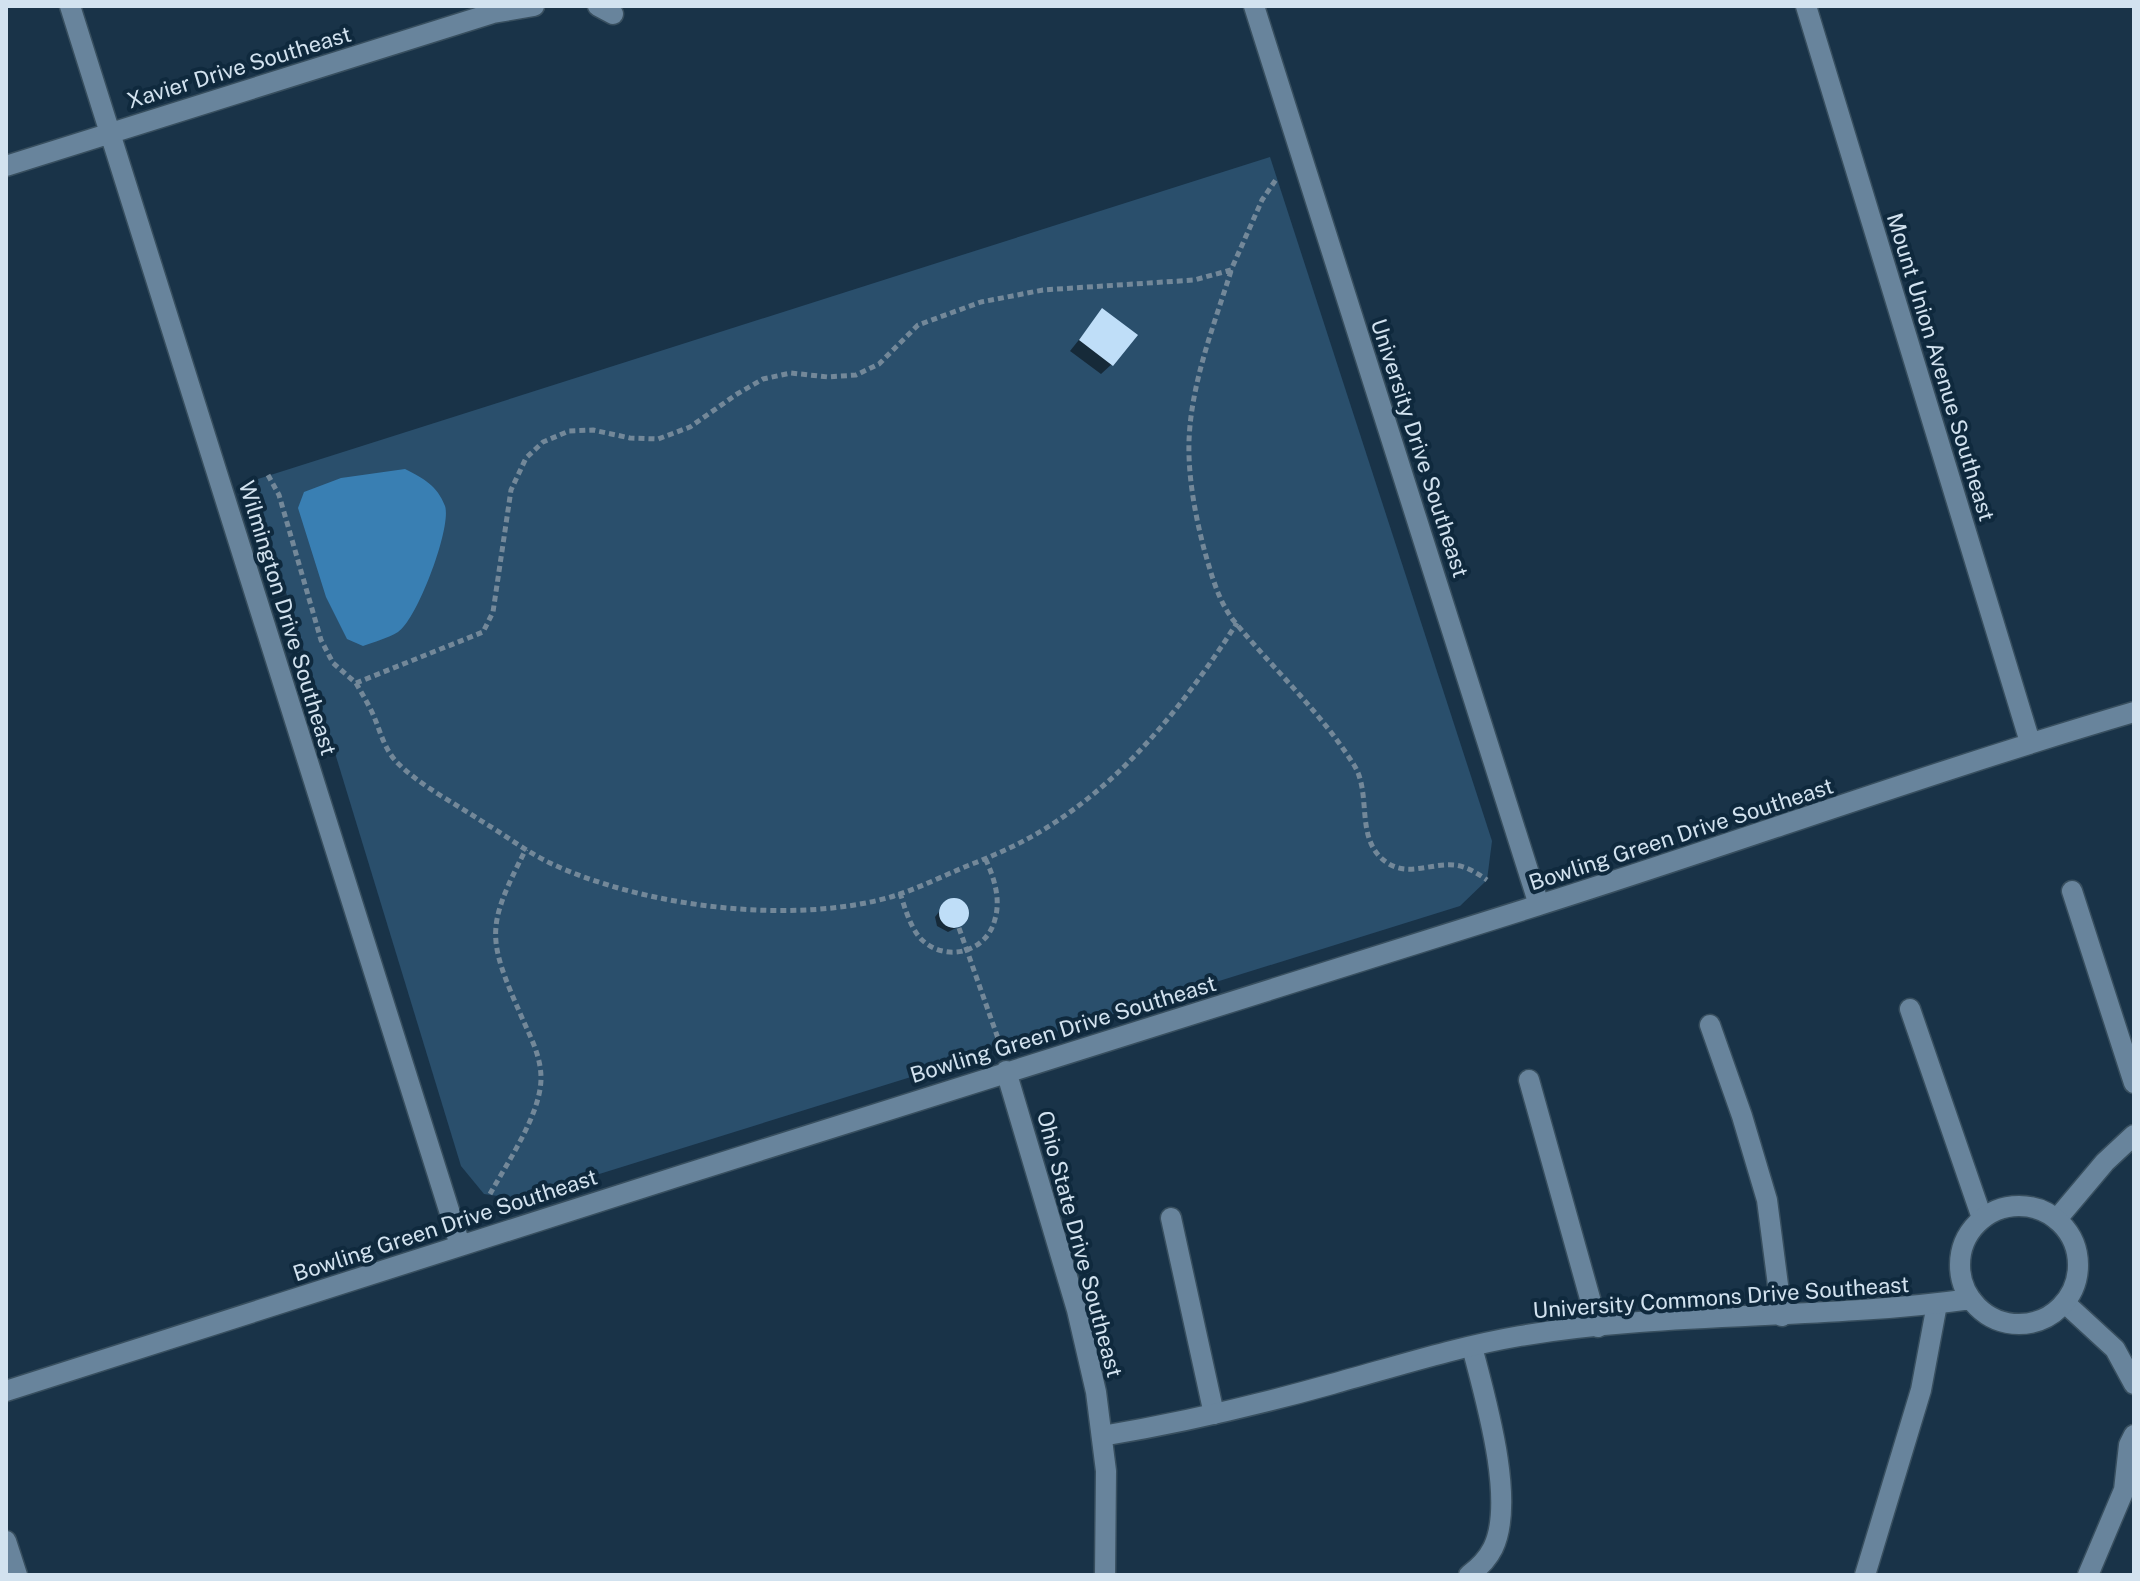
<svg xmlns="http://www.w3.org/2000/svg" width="2140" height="1581" viewBox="0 0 2140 1581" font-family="'Public Sans',sans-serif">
<rect width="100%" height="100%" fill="#193348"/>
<path fill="#2a4f6c" d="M1270 157 1492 841 1487 880 1460 906 519 1199 484 1194 461 1166 252 481Z"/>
<path fill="#397fb3" d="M405 469C424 479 437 485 445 506 452 527 417 620 398 632 388 638 374 642 363 646L347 639 326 597 298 508 304 492 341 478Z"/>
<path fill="#0007" d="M1102 311 1112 364 1101 374 1070 351Z
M953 900 964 905 968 913 960 926 948 932 937 926 935 917 945 904Z"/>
<path fill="#bfdef8" d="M1102 308 1138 335 1113 366 1079 340Z
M939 913a15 15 0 1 1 30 0a15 15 0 1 1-30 0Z"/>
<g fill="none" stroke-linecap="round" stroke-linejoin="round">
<defs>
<path id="lane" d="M2072 891 2134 1083
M1910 1009 1982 1218
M1710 1025 1742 1116 1767 1200 1782 1316
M1529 1080 1598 1327
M1171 1218 1214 1414
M2057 1219 2105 1162 2134 1135
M2065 1303 2115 1349 2134 1384
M1469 1575C1480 1567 1487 1560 1493 1548 1516 1501 1485 1397 1472 1347
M1865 1575 1921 1390 1937 1304
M2088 1575 2124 1490 2129 1445 2134 1435"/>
<path id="street" d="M70 6 460 1245
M598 6 613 14
M1254 6 1539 905
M1806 6 2030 742
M6 166 493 13 534 6
M1006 1071 1077 1310 1096 1392 1106 1471 1105 1575
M1960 1265a59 59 0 1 1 118 0a59 59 0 1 1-118 0Z
M6 1391C515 1227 1026 1066 1536 906 1736 843 1933 771 2134 712
M1102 1436C1180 1423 1257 1405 1332 1384 1394 1367 1456 1347 1520 1336 1668 1311 1821 1320 1971 1299
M6 1541 17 1575"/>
</defs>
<use href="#lane" stroke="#384f5f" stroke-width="23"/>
<use href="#street" stroke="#384f5f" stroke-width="23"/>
<path stroke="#738899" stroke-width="5" stroke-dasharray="6 4" stroke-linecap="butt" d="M1231 271C1214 325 1191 383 1189 441 1188 477 1195 514 1204 549 1211 573 1218 601 1234 621 1274 670 1320 711 1354 765 1373 795 1353 842 1389 864 1409 876 1432 863 1454 865 1466 866 1477 873 1487 880
M268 475 279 495 321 640 333 663 356 683 483 632 493 612 511 490 526 458 543 442 569 431 593 430 630 438 658 439 690 427 737 394 763 379 791 373 828 377 856 375 879 364 918 325 981 302 1043 290 1194 280 1231 270 1262 200 1277 178
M356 683C361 692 366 700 371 710 379 726 382 744 394 759 415 783 456 804 483 822 505 835 527 852 550 863 643 907 795 926 894 896 919 888 943 876 967 866 998 854 1027 841 1054 823 1131 773 1187 700 1237 623
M900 893C905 908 910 927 921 939 945 963 987 953 995 919 1001 899 994 877 985 858
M959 928 1000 1044
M490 1194C507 1163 541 1114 541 1078 541 1057 531 1038 523 1020 487 938 485 929 526 849"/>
<use href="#lane" stroke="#68849c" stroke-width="20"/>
<use href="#street" stroke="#68849c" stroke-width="20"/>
</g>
<g text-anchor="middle" stroke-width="8" stroke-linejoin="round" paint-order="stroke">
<g font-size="22" fill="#d2e2ef" stroke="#0f293d">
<text transform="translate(239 67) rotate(-17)" y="8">Xavier Drive Southeast</text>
<text transform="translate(1941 367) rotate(73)" y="8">Mount Union Avenue Southeast</text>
<text transform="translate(1420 448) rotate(72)" y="8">University Drive Southeast</text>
<text transform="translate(288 618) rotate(73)" y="8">Wilmington Drive Southeast</text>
<text transform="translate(1681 834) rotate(-18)" y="8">Bowling Green Drive Southeast</text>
<text transform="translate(1063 1029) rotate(-17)" y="8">Bowling Green Drive Southeast</text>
<text transform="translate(445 1225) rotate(-18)" y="8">Bowling Green Drive Southeast</text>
<text transform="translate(1080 1244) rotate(75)" y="8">Ohio State Drive Southeast</text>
<text transform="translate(1721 1297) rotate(-4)" y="8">University Commons Drive Southeast</text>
</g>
</g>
<rect width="2140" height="1581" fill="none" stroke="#d2e2ef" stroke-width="16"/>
</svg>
